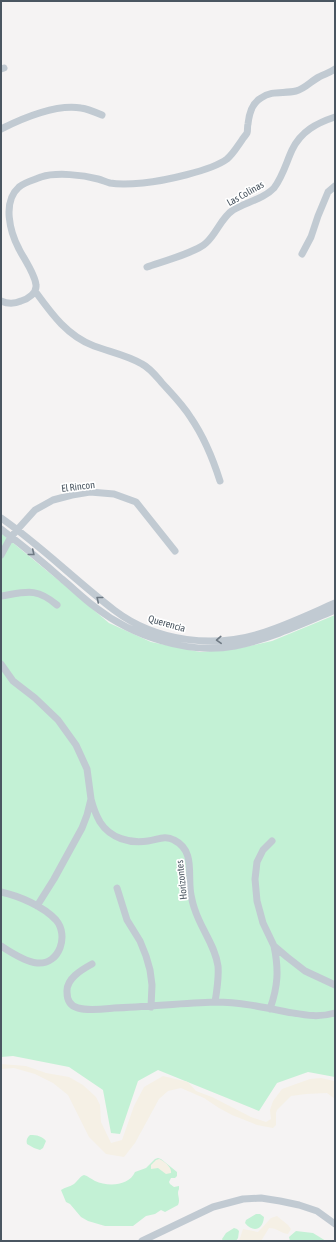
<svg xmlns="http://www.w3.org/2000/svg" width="336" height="1242" viewBox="0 0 336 1242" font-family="'Asap Condensed',sans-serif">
<rect width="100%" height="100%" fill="#f5f3f3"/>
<path fill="#c3f1d5" d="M1 533 63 584 109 623 151 642 200 652 235 649 272 641 335 615V1077L308 1072 277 1083 259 1111 158 1070 138 1081 120 1134 111 1133 103 1090 69 1067 13 1056 1 1057Z
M30 1135C37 1135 42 1136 46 1141L43 1148 40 1150 34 1148 27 1144C26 1140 27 1138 30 1135Z
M158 1158 161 1159 177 1172V1176L175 1178H171L169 1182 170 1184 174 1187 179 1186V1189C176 1194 181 1199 178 1205L165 1212 161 1210 155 1214 146 1216 133 1226H105L88 1221 81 1217 70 1204 66 1202 61 1190C65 1187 70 1187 74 1184 78 1181 79 1177 84 1175 88 1176 91 1179 95 1181 108 1187 129 1186 135 1172L146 1168 155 1159Z
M256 1214H260L264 1217C263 1230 253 1233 245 1223L246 1220Z
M234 1228 237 1229 239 1231 238 1238 236 1241H223L222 1239 226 1233Z
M296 1231 313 1233 326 1241H290L289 1237Z"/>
<path fill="#f5f0e5" d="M1 1064 26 1066 46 1073 69 1077 83 1085 96 1097 100 1105 101 1122 111 1143 122 1140 134 1106 144 1087 163 1076 188 1082 196 1091 212 1097 251 1117 266 1122 271 1119 270 1110 273 1101 282 1089 310 1079 321 1078 334 1081 335 1099 327 1093 306 1094 291 1096 277 1110 276 1113V1125L273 1128 257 1125 232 1115 219 1108 204 1098 181 1088 168 1091 159 1099 135 1143 124 1157 106 1154 89 1137 68 1095 53 1083 35 1074 14 1068 1 1069Z
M159 1159C164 1161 172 1167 171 1173L166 1174 158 1168 151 1169V1165L156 1160Z
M277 1216 288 1225 291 1229 288 1234C280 1233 278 1228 269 1228L261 1241H239L243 1229 258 1232 271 1218Z"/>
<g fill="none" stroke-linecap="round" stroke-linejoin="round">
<path stroke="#c1cad2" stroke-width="7" d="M1 69 4 68
M1 129C23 118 57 104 81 108 88 109 95 112 102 115
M302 254 311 237 318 216 328 192 335 186
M147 267C161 262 197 252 206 243 217 233 221 218 233 210 246 202 264 199 274 188 283 176 286 163 292 150 301 131 317 123 335 117
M35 291C51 313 67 336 94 346 110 352 127 355 142 364 150 368 156 376 162 383 172 394 183 405 191 418 204 437 213 459 220 481
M1 301C8 304 14 304 21 301 28 299 37 293 36 285 35 274 24 259 19 249 10 232 2 202 19 187 25 182 34 180 41 177 57 172 83 175 98 179 102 180 106 182 110 183 120 185 133 184 143 183 163 181 211 171 227 159 233 154 237 147 242 140 243 138 246 135 247 133 248 130 247 127 248 124 249 114 252 103 261 98 272 90 284 94 296 91 305 89 311 81 319 77 324 74 330 73 335 69
M1 518C40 545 76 581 114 610 156 642 215 649 265 632 289 624 312 613 335 603
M1 529C22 545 43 562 62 579 73 588 83 598 95 607 132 636 188 655 235 646 270 639 302 624 335 610
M1 555 11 537 17 530 35 510 53 500 72 495 90 492 114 494 136 502 175 551
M1 596C26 592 36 587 57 605
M1 664 13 681 35 698 58 720 76 745 87 769 91 799 87 815 82 828 54 879 37 906
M91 799C93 807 96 815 100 822 110 838 130 844 148 841 157 840 165 835 174 840 196 851 187 875 191 895 192 900 193 905 195 910 201 929 215 945 218 966 219 977 217 990 215 1002
M272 841 263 850 257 862 255 879 257 901 263 923 274 946 287 957 305 971 335 985
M117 888 127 920 140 941 146 956 150 970 152 985 151 1007
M1 892C19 896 43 906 56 920 69 935 60 965 37 963 26 962 10 952 1 946
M92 964C81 970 66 979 67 992 67 1000 70 1006 78 1008 89 1011 103 1009 114 1008 148 1007 181 1003 215 1002 239 1002 263 1007 287 1012 305 1015 317 1018 335 1013
M270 1009C278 986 279 970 274 946
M142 1241 213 1207 243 1199 261 1198 280 1201 299 1205 317 1211 335 1224"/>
</g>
<defs><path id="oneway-chevron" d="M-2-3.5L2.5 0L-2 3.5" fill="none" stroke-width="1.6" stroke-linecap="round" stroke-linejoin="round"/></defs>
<g stroke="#6e7983">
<use href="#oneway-chevron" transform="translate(32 553) rotate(39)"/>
<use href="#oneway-chevron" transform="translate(99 599) rotate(-141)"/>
<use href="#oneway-chevron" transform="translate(219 640) rotate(177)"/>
</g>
<g text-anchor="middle" stroke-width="3.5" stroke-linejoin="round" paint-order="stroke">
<g font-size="10" fill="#4a5661" stroke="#fff">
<text transform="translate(245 193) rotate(-29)" y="4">Las Colinas</text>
<text transform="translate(78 486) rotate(-7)" y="4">El Rincon</text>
<text transform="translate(167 623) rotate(16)" y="4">Querencia</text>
<text transform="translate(181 880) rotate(-96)" y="4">Horizontes</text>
</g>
</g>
<rect width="336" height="1242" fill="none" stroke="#4a5661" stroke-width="4"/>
</svg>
